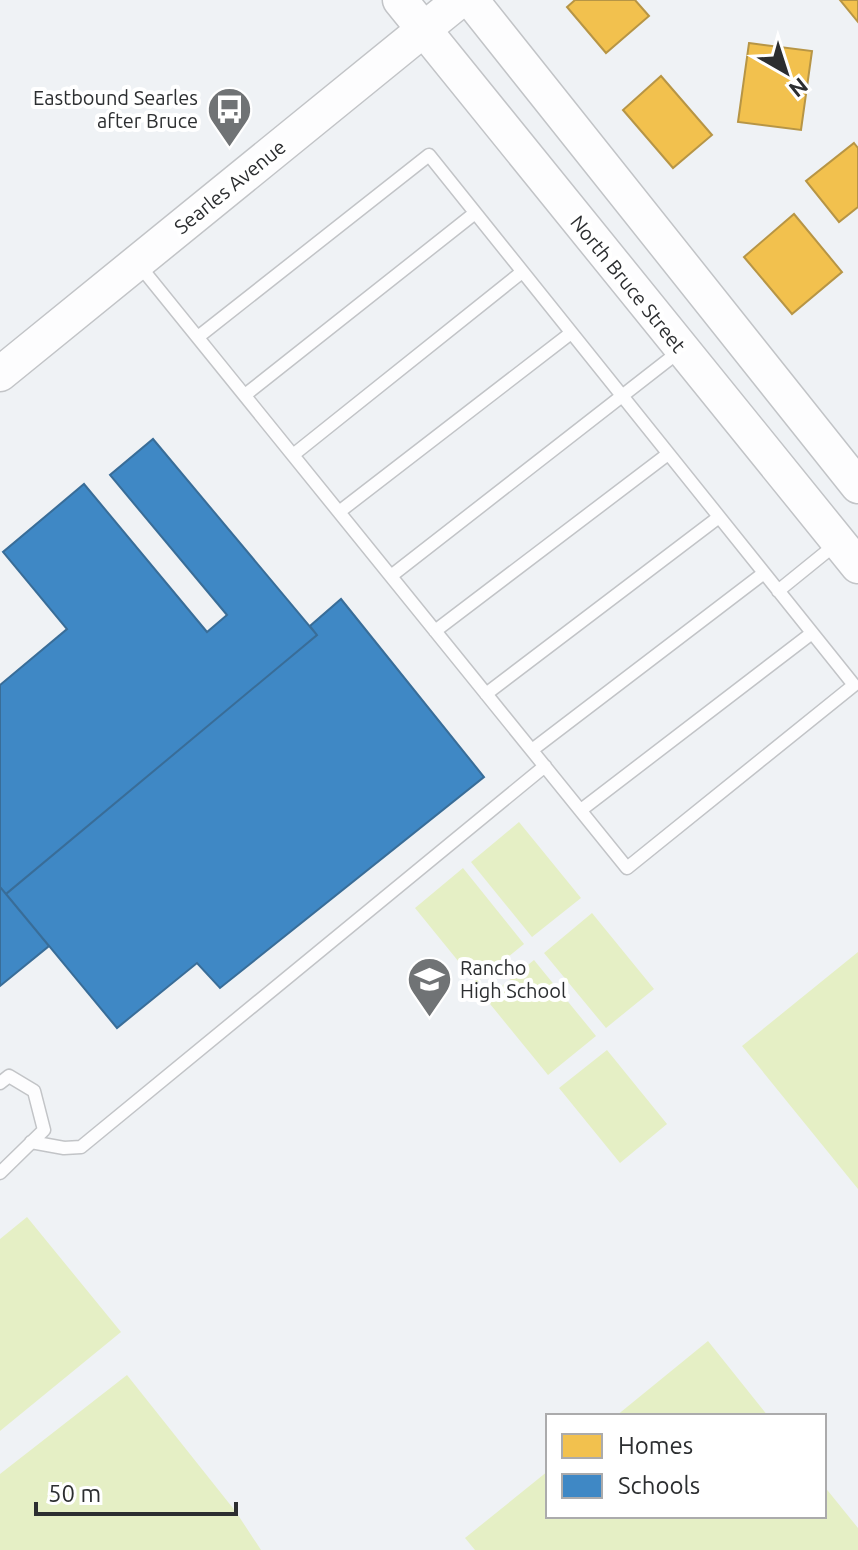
<svg xmlns="http://www.w3.org/2000/svg" width="858" height="1550" viewBox="0 0 858 1550" font-family="Ubuntu,sans-serif">
<rect width="100%" height="100%" fill="#eff2f5"/>
<path fill="#e5efc5" d="M519 822 581 898 532 937 471 862Z
M463 868 524 944 476 983 415 908Z
M592 913 654 989 606 1028 544 953Z
M858 952V1189L742 1046Z
M534 960 596 1036 548 1075 486 999Z
M607 1050 667 1124 620 1163 559 1088Z
M27 1217 121 1332 0 1431V1239Z
M708 1341 768 1416H616Z
M127 1375 236 1512 261 1550H0V1474Z
M548 1471V1516H824V1486L858 1528V1550H475L465 1538Z"/>
<path fill="#f2c14e" stroke="#b79545" stroke-width="2" d="M575 0H635L649 16 606 53 567 7Z
M840 0H858V22Z
M749 43 812 51 801 130 738 122Z
M661 76 712 135 673 168 623 110Z
M854 143 858 148V207L839 222 806 181Z
M794 214 842 272 792 314 744 257Z"/>
<path fill="#3f88c5" stroke="#396d98" stroke-width="2" d="M153 439 317 635 6 894 0 887V685L67 629 3 552 84 484 207 632 227 615 110 475Z
M341 599 484 777 220 988 197 963 117 1028 6 894 317 635 310 626Z
M0 887 49 946 0 986Z"/>
<g fill="none" stroke-linecap="round" stroke-linejoin="round">
<defs>
<path id="lane" d="M139 265C302 466 465 667 627 868L854 685 429 155 198 337
M245 395 475 213
M293 455 522 272
M339 512 571 333
M391 576 681 350
M778 591 836 544
M435 631 668 454
M486 694 719 517
M532 750 764 573
M581 810 812 633
M0 1083 9 1076 34 1091 44 1130 0 1173
M31 1142 64 1148 81 1147 545 766"/>
<path id="secondary" d="M400 0 858 566
M471 0 858 486
M0 374 460 0"/>
</defs>
<use href="#lane" stroke="#c2c4c7" stroke-width="15"/>
<use href="#secondary" stroke="#c2c4c7" stroke-width="37"/>
<use href="#lane" stroke="#fdfdfe" stroke-width="12"/>
<use href="#secondary" stroke="#fdfdfe" stroke-width="34"/>
</g>
<defs>
<symbol id="bus-pin" viewBox="-11 -11 22 30"><path d="M0 17L-7.5 6A9.5 9.5 0 1 1 7.5 6Z" fill="#707375" stroke="#fff"/><path d="M-5-6H5V4H4V6H2V4H-2V6H-4V4H-5ZM-3.5-4V0h7V-4ZM-3.5 1.2v1.5H-2V1.2ZM2 1.2v1.5H3.5V1.2Z" fill="#fff"/></symbol>
<symbol id="school-pin" viewBox="-11 -11 22 30"><path d="M0 17L-7.5 6A9.5 9.5 0 1 1 7.5 6Z" fill="#707375" stroke="#fff"/><path d="M0-5L7-2L0 1L-7-2ZM-4 1L0 2.5L4 1V4Q0 6-4 4Z" fill="#fff"/></symbol>
</defs>
<g fill-rule="evenodd">
<use href="#bus-pin" x="204" y="84" width="51" height="69"/>
<use href="#school-pin" x="404" y="954" width="51" height="69"/>
</g>
<g text-anchor="middle" stroke-width="8" stroke-linejoin="round" paint-order="stroke">
<g font-size="20" fill="#2c2e30" stroke="#fff" text-anchor="end">
<text x="198" y="105">Eastbound Searles<tspan x="198" dy="23">after Bruce</tspan></text>
<text x="460" y="975" text-anchor="start">Rancho<tspan x="460" dy="23">High School</tspan></text>
</g>
<g font-size="20" fill="#2c2e30" stroke="#fff">
<text transform="translate(230 187) rotate(-39)" y="7">Searles Avenue</text>
<text transform="translate(628 284) rotate(51)" y="7">North Bruce Street</text>
</g>
</g>
<rect x="546" y="1414" width="280" height="104" fill="#ffffff" stroke="#ababac" stroke-width="2"/>
<rect x="562" y="1434" width="40" height="24" fill="#f2c14e" stroke="#ababac" stroke-width="2"/>
<text x="618" y="1454" font-size="24" fill="#2c2e30">Homes</text>
<rect x="562" y="1474" width="40" height="24" fill="#3f88c5" stroke="#ababac" stroke-width="2"/>
<text x="618" y="1494" font-size="24" fill="#2c2e30">Schools</text>
<g transform="translate(786 72) rotate(141)" stroke="#ffffff" stroke-width="6" paint-order="stroke">
<path d="M0-6L14 30L0 20L-14 30Z" fill="#2c2e30"/>
<text y="-12" font-size="22" font-weight="bold" text-anchor="middle" fill="#2c2e30">N</text>
</g>
<path d="M36 1502v12h200v-12" fill="none" stroke="#2c2e30" stroke-width="4"/>
<text x="48" y="1502" font-size="24" fill="#2c2e30" stroke="#ffffff" stroke-width="6" paint-order="stroke">50 m</text>
</svg>
